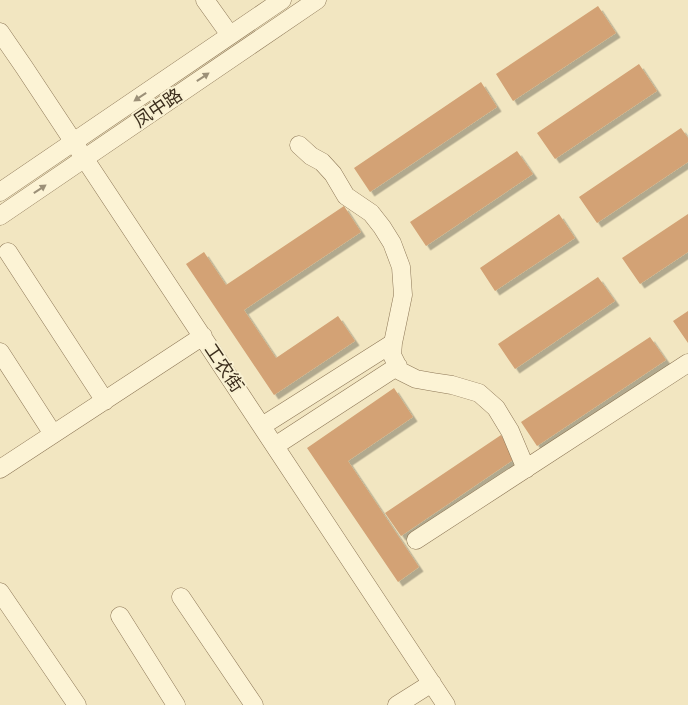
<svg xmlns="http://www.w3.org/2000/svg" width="688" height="705" viewBox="0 0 688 705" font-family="'Noto Serif','Noto Sans SC',serif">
<defs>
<filter id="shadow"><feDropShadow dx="4.5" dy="4.5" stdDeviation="0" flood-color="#0004"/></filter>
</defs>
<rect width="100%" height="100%" fill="#f2e6c1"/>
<path fill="#d3a274" filter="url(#shadow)" d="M598 6 616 33 513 101 496 74Z
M639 64 657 91 555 159 537 133Z
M481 82 497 107 370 192 354 168Z
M681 128 688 138V162L597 223 579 197Z
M517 151 533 174 426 246 410 222Z
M344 206 361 232 244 310 276 358 338 316 355 341 274 395 186 264 204 252 226 285Z
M559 214 575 238 495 291 480 268Z
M688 214V252L640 284 622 258Z
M598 277 615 301 515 369 498 344Z
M688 311V343L673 321Z
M650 337 666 360 537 446 521 422Z
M394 388 413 417 348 461 419 567 398 582 307 448Z
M501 435 516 458 401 536 385 513Z"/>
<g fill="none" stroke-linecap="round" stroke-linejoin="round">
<defs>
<path id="minor" d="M205 0 230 35
M0 32 24 67 446 705
M299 145 311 156 322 162 333 174 346 196 371 213 382 227 392 243 401 267 403 295 393 343 392 355 400 371 416 379 433 382 452 385 479 393 496 408 510 431 526 469
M0 192 282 0
M0 216 317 0
M8 252 105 401
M0 352 53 434
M262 426 393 343
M275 446 398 366
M0 469 203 336
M416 540 688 363
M0 592 77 705
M181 597 254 705
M120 616 176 705
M397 705 432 683"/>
</defs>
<use href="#minor" stroke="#8d7757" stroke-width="19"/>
<use href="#minor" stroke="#fcf3d5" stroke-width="18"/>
</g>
<defs><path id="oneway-solid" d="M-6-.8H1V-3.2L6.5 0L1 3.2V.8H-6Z" transform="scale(1.25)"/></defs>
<g fill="#9c9078">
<use href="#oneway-solid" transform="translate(203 77) rotate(-34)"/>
<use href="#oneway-solid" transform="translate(140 97) rotate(146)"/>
<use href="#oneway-solid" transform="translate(40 189) rotate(-34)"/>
</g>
<g text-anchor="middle" stroke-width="4" stroke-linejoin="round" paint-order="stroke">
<g font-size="18" fill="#3b2d1c" stroke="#f8f0d1">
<text transform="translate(158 108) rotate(-34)" y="6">凤中路</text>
<text transform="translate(224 368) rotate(56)" y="6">工农街</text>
</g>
</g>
</svg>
